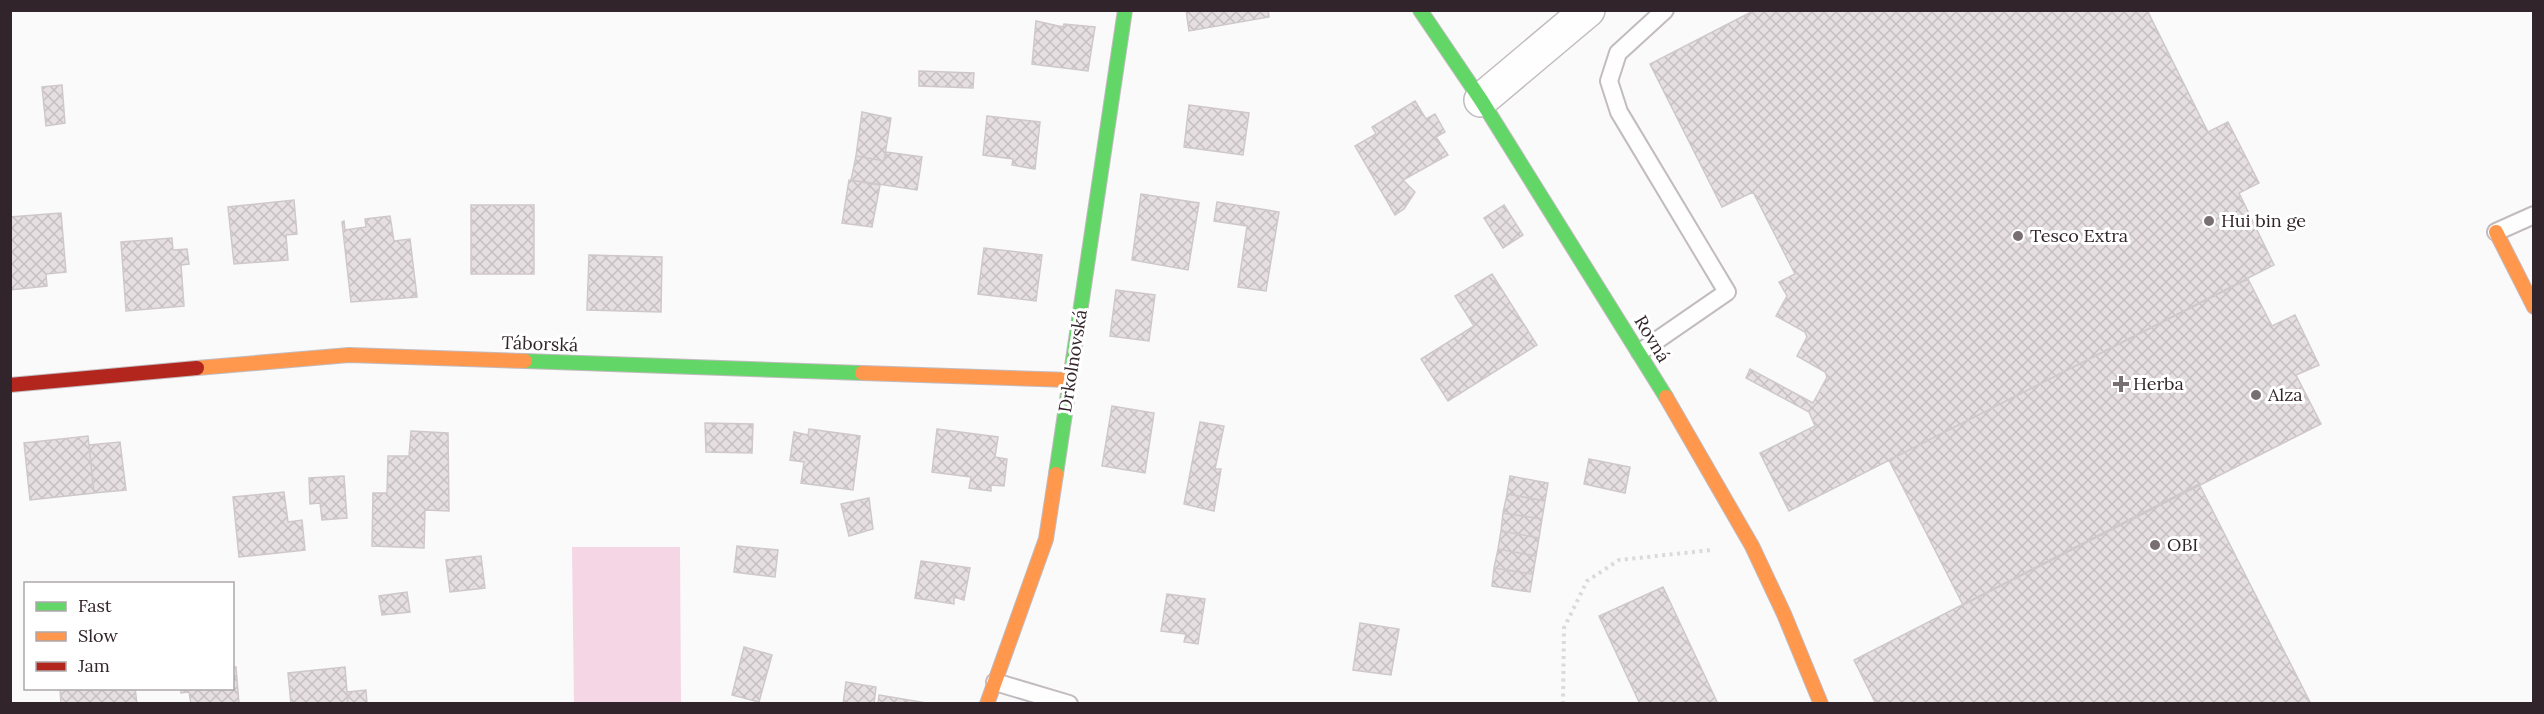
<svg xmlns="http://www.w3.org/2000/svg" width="2544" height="714" viewBox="0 0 2544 714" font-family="Lora,serif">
<defs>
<pattern id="building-cross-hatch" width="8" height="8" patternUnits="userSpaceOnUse" patternTransform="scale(1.5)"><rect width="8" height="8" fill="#e6dfe2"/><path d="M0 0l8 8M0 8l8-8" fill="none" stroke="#c6bfc2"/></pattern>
</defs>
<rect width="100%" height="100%" fill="#fafafa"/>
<path fill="#f4d6e5" d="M572 547H680L681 703H574Z"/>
<path fill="url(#building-cross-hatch)" stroke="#cfc8cb" stroke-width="1.5" d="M1186 10H1268L1269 17 1189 31Z
M1755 10H2147L2208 132 2228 122 2259 183 2239 193 2274 265 1789 511 1760 453 1815 426 1809 412 1746 378 1750 369 1813 403 1827 377 1825 372 1797 356 1807 337 1805 332 1776 316 1787 296 1779 282 1795 274 1753 192 1722 207 1650 64Z
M1036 21 1063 27 1064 24 1095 27 1088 71 1032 64Z
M919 71 974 73 973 88 919 86Z
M62 85 65 123 46 126 42 87Z
M1415 101 1426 119 1435 114 1445 132 1436 137 1448 155 1403 180 1415 192 1404 209 1395 215 1355 146 1376 134 1372 127Z
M1189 105 1249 113 1243 155 1184 147Z
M862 112 891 118 884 161 856 156Z
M987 116 1040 122 1035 169 1012 165 1013 159 983 155Z
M886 152 922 157 917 190 851 180 856 156 884 161Z
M849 180 880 185 872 227 842 223Z
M1141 194 1199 203 1188 270 1132 260Z
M294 200 297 234 286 235 288 260 234 264 228 207Z
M1217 202 1279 212 1266 291 1238 287 1247 226 1214 221Z
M471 205H534V274H471Z
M1504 205 1523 235 1503 248 1484 218Z
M61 213 66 272 46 274 47 286 10 290V217Z
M390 216 394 241 410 239 417 297 351 302 342 222 344 221 345 230 366 227 365 219Z
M172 238 173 250 187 249 189 264 181 265 184 306 126 311 121 242Z
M984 248 1042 255 1036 301 978 294Z
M589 255 662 257 661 312 587 310Z
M1492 274 1537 345 1448 401 1421 359 1474 326 1455 296Z
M2248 279 2272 326 2295 315 2319 365 2296 375 2321 424 1963 605 1889 460Z
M1116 290 1155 295 1149 341 1110 336Z
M1112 406 1154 413 1145 473 1102 466Z
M1200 422 1224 426 1215 469H1221L1214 511 1184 504Z
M705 423 753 424 752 453 706 452Z
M809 429 860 436 853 490 801 483 804 462 790 460 794 432 808 435Z
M937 429 998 437 995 457 1007 459 1004 486 991 485V491L969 488 971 477 932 472Z
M411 431 448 433 449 511 425 510 424 548 372 546 373 493H387L388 456H409Z
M88 436 94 493 30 500 24 443Z
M120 442 126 490 94 493 89 445Z
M1589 459 1630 467 1625 493 1584 484Z
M344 476 347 518 322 520 320 503 310 504 309 478Z
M1510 476 1548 483 1545 501 1507 494Z
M2199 484 2311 704H1876L1854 660Z
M284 492 288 522 302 520 305 550 239 557 233 497Z
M1507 494 1545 501 1542 519 1503 513Z
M869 498 873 529 849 536 841 504Z
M1503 513 1542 519 1539 538 1501 531Z
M1501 531 1539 538 1536 556 1498 549Z
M737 546 778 550 775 577 734 572Z
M1498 549 1536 556 1533 574 1494 568Z
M481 556 485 588 450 592 446 560Z
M921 561 970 568 964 600 954 597V604L915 598Z
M1494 568 1533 574 1530 592 1492 586Z
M1663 587 1718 704H1640L1599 616Z
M407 592 410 612 382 615 379 596Z
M1167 594 1205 599 1198 644 1184 642 1186 634 1161 631Z
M1360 623 1399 629 1391 675 1353 670Z
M744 647 772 655 759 702 732 695Z
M232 667H236L239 704H191L189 692 181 693V688H232Z
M345 667 348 704H291L288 673Z
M846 682 876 687 874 704H843Z
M60 688H135L137 704H61Z
M366 690 367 704H348L347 692Z
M879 695 926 703V704H878Z"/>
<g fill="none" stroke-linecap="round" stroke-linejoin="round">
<defs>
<path id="lane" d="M2496 232 2534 215
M1640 352 1727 292 1619 112 1609 81 1618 53 1665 10
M995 682 1069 704"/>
<path id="street" d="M1481 100 1588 10"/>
<path id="fast" d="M1420 10 1481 100 1666 397
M525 361 862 373
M1056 474 1125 10"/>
<path id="slow" d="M2496 232 2534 307
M197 368 349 355 525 361
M862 373 1070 380
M1666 397 1752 546 1784 614 1821 704
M987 704 1046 539 1056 474"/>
<path id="jam" d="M10 385 197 368"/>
</defs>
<use href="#lane" stroke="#c2bbbf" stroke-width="20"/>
<use href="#street" stroke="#c2bbbf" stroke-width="36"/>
<use href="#fast" stroke="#c2bbbf" stroke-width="16"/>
<use href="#slow" stroke="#c2bbbf" stroke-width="16"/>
<use href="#jam" stroke="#c2bbbf" stroke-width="16"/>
<path stroke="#dbdadb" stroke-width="4" stroke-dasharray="3 4.5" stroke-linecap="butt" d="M1563 704 1564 628 1587 581 1619 560 1712 550"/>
<use href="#lane" stroke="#fefefe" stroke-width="16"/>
<use href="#street" stroke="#fefefe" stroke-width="33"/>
<use href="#fast" stroke="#63d668" stroke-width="14"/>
<use href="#slow" stroke="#ff974d" stroke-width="14"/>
<use href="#jam" stroke="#b3261e" stroke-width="14"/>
</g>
<g fill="#786f73" stroke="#fff" stroke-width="2">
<circle cx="2209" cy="221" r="6"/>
<circle cx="2018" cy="236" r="6"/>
<path d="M2118 375h6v6h6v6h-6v6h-6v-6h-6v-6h6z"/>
<circle cx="2256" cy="395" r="6"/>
<circle cx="2155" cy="545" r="6"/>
</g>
<g text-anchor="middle" stroke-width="6" stroke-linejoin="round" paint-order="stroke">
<g font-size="18" fill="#32242b" stroke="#fff" text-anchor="start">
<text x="2221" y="227">Hui bin ge</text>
<text x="2030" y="242">Tesco Extra</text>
<text x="2133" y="390">Herba</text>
<text x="2268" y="401">Alza</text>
<text x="2167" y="551">OBI</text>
</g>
<g font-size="18" fill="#32242b" stroke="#fff">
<text transform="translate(1652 339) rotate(59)" y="6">Rovná</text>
<text transform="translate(540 344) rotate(2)" y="6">Táborská</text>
<text transform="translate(1073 361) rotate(-81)" y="6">Drkolnovská</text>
</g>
</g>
<rect width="2544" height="714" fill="none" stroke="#32242b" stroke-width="24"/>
<rect x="24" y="582" width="210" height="108" fill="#ffffff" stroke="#ada7aa" stroke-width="1.5"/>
<rect x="36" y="602" width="30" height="9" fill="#63d668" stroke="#ada7aa" stroke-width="1.5"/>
<text x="78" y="612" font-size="18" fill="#32242b">Fast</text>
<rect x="36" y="632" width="30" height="9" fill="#ff974d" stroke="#ada7aa" stroke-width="1.5"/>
<text x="78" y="642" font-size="18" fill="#32242b">Slow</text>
<rect x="36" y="662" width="30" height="9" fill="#b3261e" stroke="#ada7aa" stroke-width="1.5"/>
<text x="78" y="672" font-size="18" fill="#32242b">Jam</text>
</svg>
